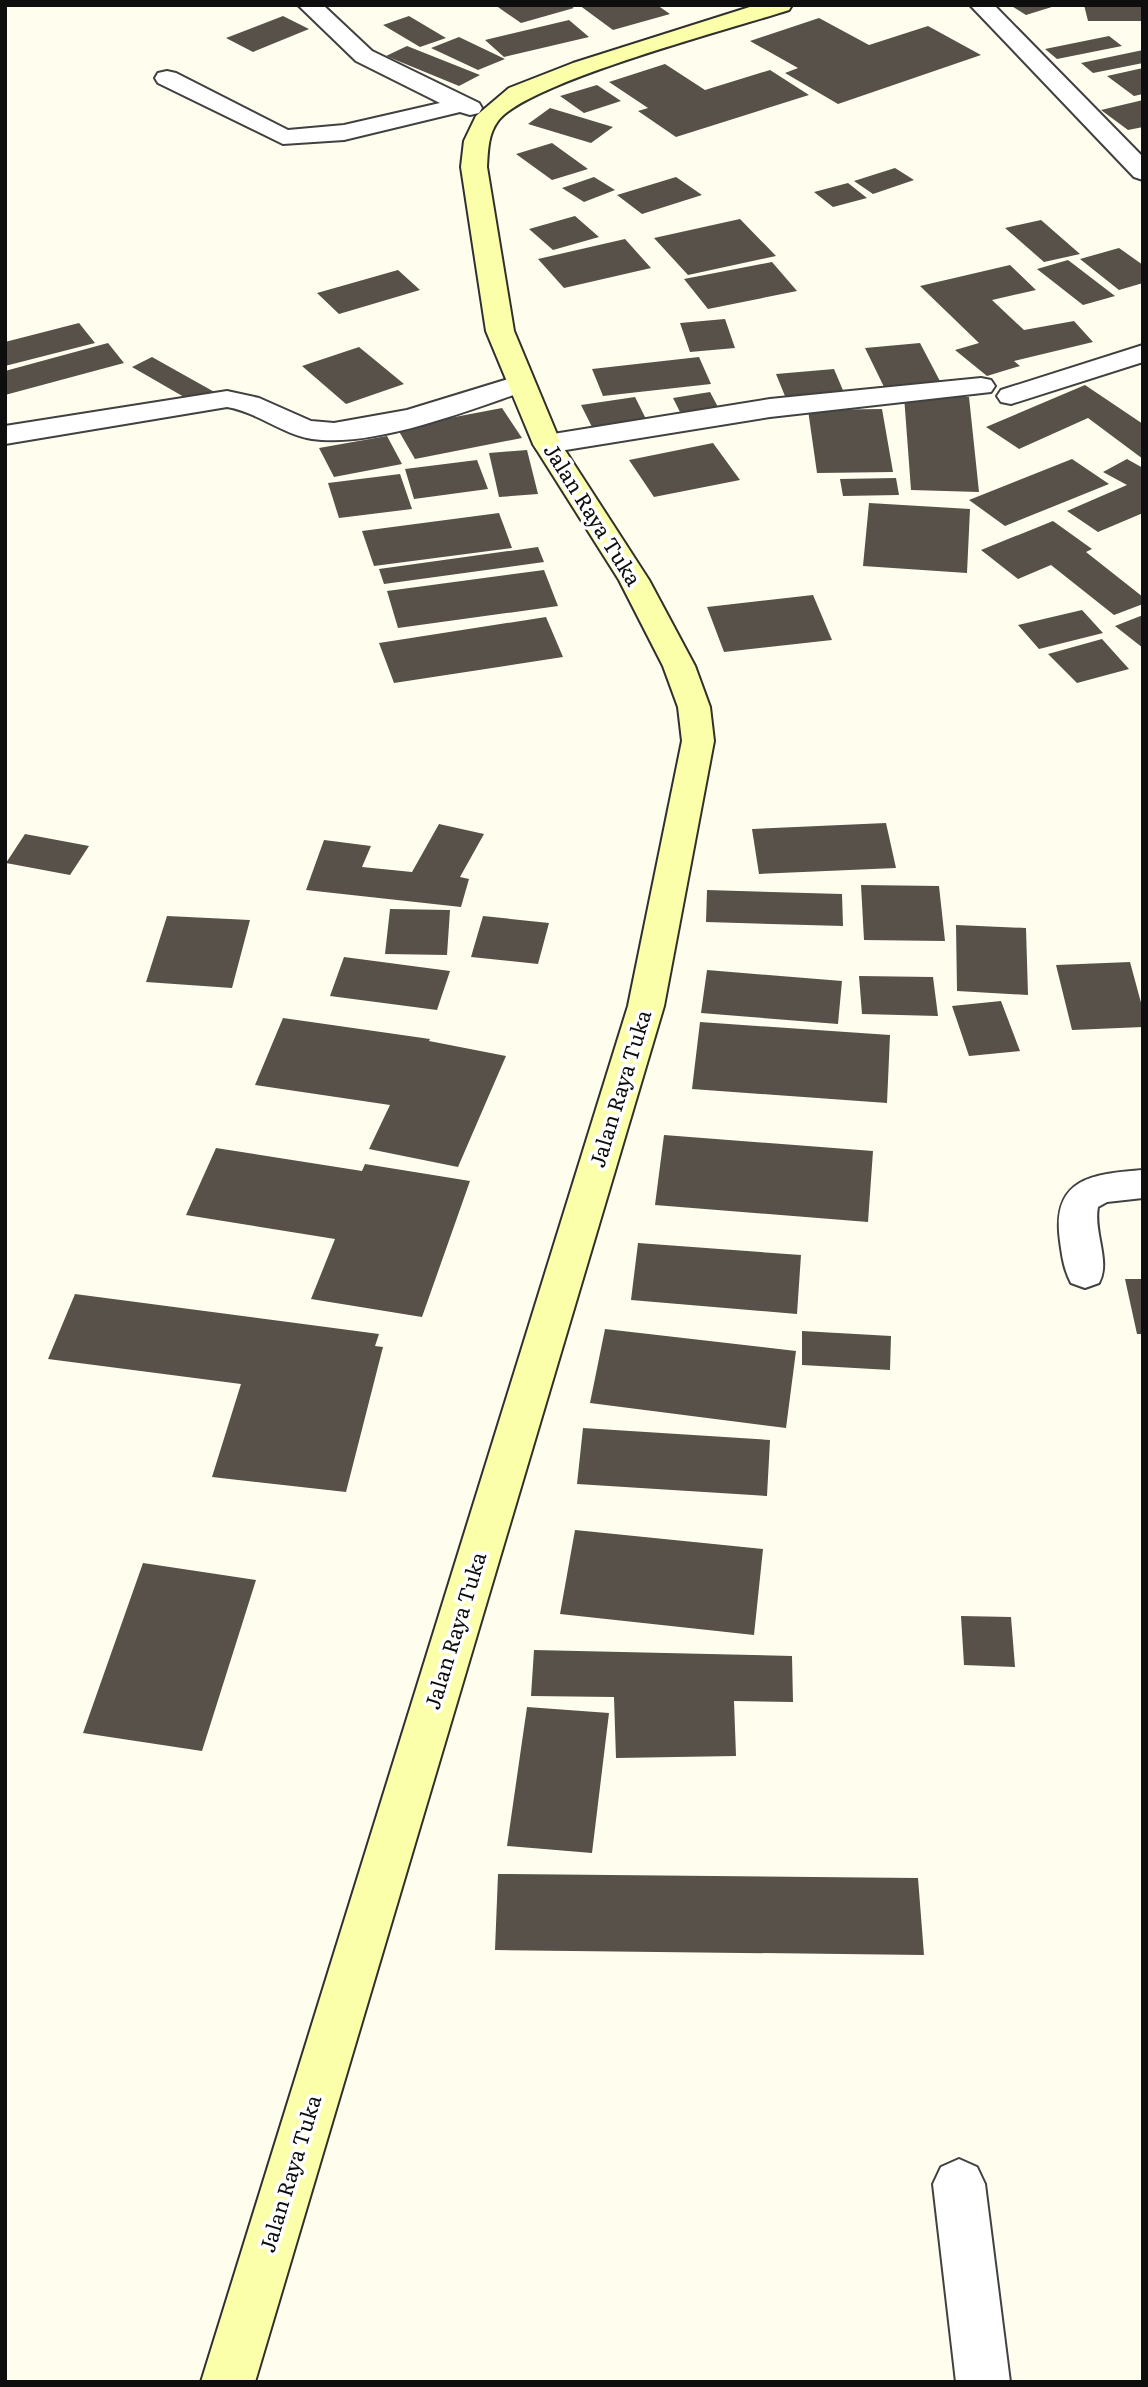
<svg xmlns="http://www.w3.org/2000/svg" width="1148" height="2387" viewBox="0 0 1148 2387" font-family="Literata,serif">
<rect width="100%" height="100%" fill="#fffeee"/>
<path fill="#575149" d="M495 5H569L574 8 521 23Z
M579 5H657L670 14 613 30Z
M1010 5H1055V6L1026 15Z
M1084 5H1143V21H1088Z
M283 16 309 29 253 52 226 38Z
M409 16 446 38 420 47 383 25Z
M819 18 869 45 928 26 981 55 838 104 785 73 798 68 750 41Z
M569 20 589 37 504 57 485 40Z
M1109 36 1122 46 1057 59 1045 49Z
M459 37 505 59 478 70 431 48Z
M407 46 480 75 459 86 386 56Z
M1143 50V63L1093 73 1081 63Z
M665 64 705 90 770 70 809 95 676 137 638 111 648 108 609 82Z
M1143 68V94L1134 96 1107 76Z
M597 85 621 101 584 113 560 96Z
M1143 100V127L1128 130 1101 110Z
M550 108 613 127 591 143 528 124Z
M552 143 588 169 552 180 516 154Z
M895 168 914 180 873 194 854 181Z
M594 177 615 190 584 202 562 188Z
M676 177 702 195 642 214 617 195Z
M848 183 867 198 833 207 814 192Z
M575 216 599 237 553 250 529 229Z
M740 219 776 256 688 275 654 238Z
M1041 220 1080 254 1044 262 1005 228Z
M625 239 651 268 564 288 538 259Z
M1119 248 1143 265V283L1119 290 1080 259Z
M1068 260 1115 296 1083 305 1037 269Z
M772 262 797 291 708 309 684 279Z
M1010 265 1036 290 992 300 1024 330 1074 321 1093 342 1014 361 1020 366 987 376 955 350 979 343 920 286Z
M398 270 420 290 339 314 317 293Z
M725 319 735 348 690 352 680 323Z
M79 323 95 343 5 366V342Z
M108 343 124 363 5 395V371Z
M920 343 942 385 886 391 865 348Z
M359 347 404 384 346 404 302 366Z
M152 357 218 394 198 405 132 367Z
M699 357 711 384 603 396 592 369Z
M834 369 845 395 787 401 776 374Z
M1085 385 1143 424V459L1088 418 1019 449 986 427Z
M710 392 718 407 680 412 673 398Z
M904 396 969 397 979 492 911 490Z
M635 397 647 421 593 429 581 405Z
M502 408 522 438 415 459 397 428Z
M882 409 893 472 817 473 808 410Z
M387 436 402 464 334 477 319 448Z
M713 443 740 480 654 497 629 460Z
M527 450 538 494 499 497 489 453Z
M1072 459 1109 484 1005 526 969 500Z
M1127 459 1143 468V513L1098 532 1067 511 1127 485 1103 472Z
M477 460 488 489 414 499 405 469Z
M400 474 412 509 339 518 328 483Z
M896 478 899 495 843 496 840 479Z
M869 503 970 509 967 573 863 566Z
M499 513 512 548 374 566 362 531Z
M1053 521 1092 549 1086 552 1143 597V604L1114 615 1051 565 1018 579 981 550Z
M538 547 544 562 384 584 379 569Z
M544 570 558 606 398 628 387 591Z
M813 595 832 640 724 652 707 607Z
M1082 610 1103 633 1039 649 1018 625Z
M1143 615V648L1115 626Z
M546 617 563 657 394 683 379 643Z
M1102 639 1129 669 1077 683 1048 654Z
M886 823 896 868 759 874 752 829Z
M439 824 484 834 460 877 469 879 461 907 306 890 324 840 371 846 362 867 412 872Z
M25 834 89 846 70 875 6 863Z
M861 885 939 886 945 941 864 940Z
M707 890 842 894 843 926 706 922Z
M390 909 450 910 447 955 385 954Z
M167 916 250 920 232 988 146 982Z
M483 916 549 923 538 964 471 957Z
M956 925 1026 928 1028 995 957 991Z
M344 957 450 971 437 1010 330 996Z
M1130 962 1143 1010V1027L1072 1030 1056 965Z
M707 970 842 981 838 1024 701 1013Z
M859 976 933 977 938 1016 862 1014Z
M1001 1001 1020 1051 969 1056 952 1006Z
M283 1018 430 1039 429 1041 506 1056 458 1167 369 1149 390 1105 255 1085Z
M700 1022 890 1035 887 1103 692 1089Z
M664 1135 873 1151 868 1222 655 1205Z
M216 1148 362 1171 365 1164 470 1181 422 1317 311 1299 335 1239 186 1215Z
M638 1243 801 1255 797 1314 631 1300Z
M1125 1279H1143V1334H1137Z
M75 1294 379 1334 375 1346 383 1347 346 1492 212 1477 241 1384 48 1359Z
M605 1329 796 1351 786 1428 590 1403Z
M802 1331 891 1336 890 1370 802 1365Z
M583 1428 770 1440 767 1496 577 1484Z
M575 1530 763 1549 754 1635 560 1614Z
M143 1563 256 1580 202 1751 83 1733Z
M961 1616 1011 1617 1015 1667 964 1665Z
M534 1650 792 1656 793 1702 734 1701 736 1756 616 1758 614 1697 531 1696Z
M527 1707 609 1713 592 1853 507 1846Z
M498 1874 918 1878 924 1955 495 1950Z"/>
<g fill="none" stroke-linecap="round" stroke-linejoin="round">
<defs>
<path id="street" d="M298 5H323L372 51 479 103 482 108 479 113 470 115 460 112 344 140 283 144 158 83 155 78 158 73 167 71 176 73 288 130 344 125 440 103 356 61Z
M970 5H994L1143 157V180L1134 177Z
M1143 345V362L1011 404 1001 402 997 396 1001 390Z
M521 375 531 377 535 383 531 389C471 409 375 448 312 439 282 434 257 412 227 407L5 444V426L227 391 259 398 311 421 334 423 407 410Z
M981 378 991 380 995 386 991 392 770 417 547 453 537 450 533 444 537 438 547 435 770 399Z
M1143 1170V1198L1107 1202 1098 1207C1093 1232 1111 1261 1099 1283L1085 1288 1071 1283C1064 1270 1062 1256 1060 1241 1051 1178 1092 1174 1143 1170Z
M959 2159 977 2167 985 2184 1010 2382H956L933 2184 941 2167Z"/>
<path id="secondary" d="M756 5H792L789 10C734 28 527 82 498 121 488 134 488 151 487 167L514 331 561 444 649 580 695 666 710 707 714 741 664 1006 255 2382H201L628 1006 682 741 678 707 663 666 619 580 533 444 486 331 461 167 464 141 476 116 509 88 573 63Z"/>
</defs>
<use href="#street" stroke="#414141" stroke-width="4"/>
<use href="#secondary" stroke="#303030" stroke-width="4"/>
<use href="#street" fill="#fff" fill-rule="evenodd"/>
<use href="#secondary" fill="#fcffa9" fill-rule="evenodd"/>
</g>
<g text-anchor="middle" stroke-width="7" stroke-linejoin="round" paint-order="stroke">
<g font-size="21" fill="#0e0e0e" stroke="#fff">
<text transform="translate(592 515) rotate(58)" y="7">Jalan Raya Tuka</text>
<text transform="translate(621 1089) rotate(-73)" y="7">Jalan Raya Tuka</text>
<text transform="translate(456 1631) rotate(-73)" y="7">Jalan Raya Tuka</text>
<text transform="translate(291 2174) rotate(-73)" y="7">Jalan Raya Tuka</text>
</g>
</g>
<rect width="1148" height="2387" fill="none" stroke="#0e0e0e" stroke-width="14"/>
</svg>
